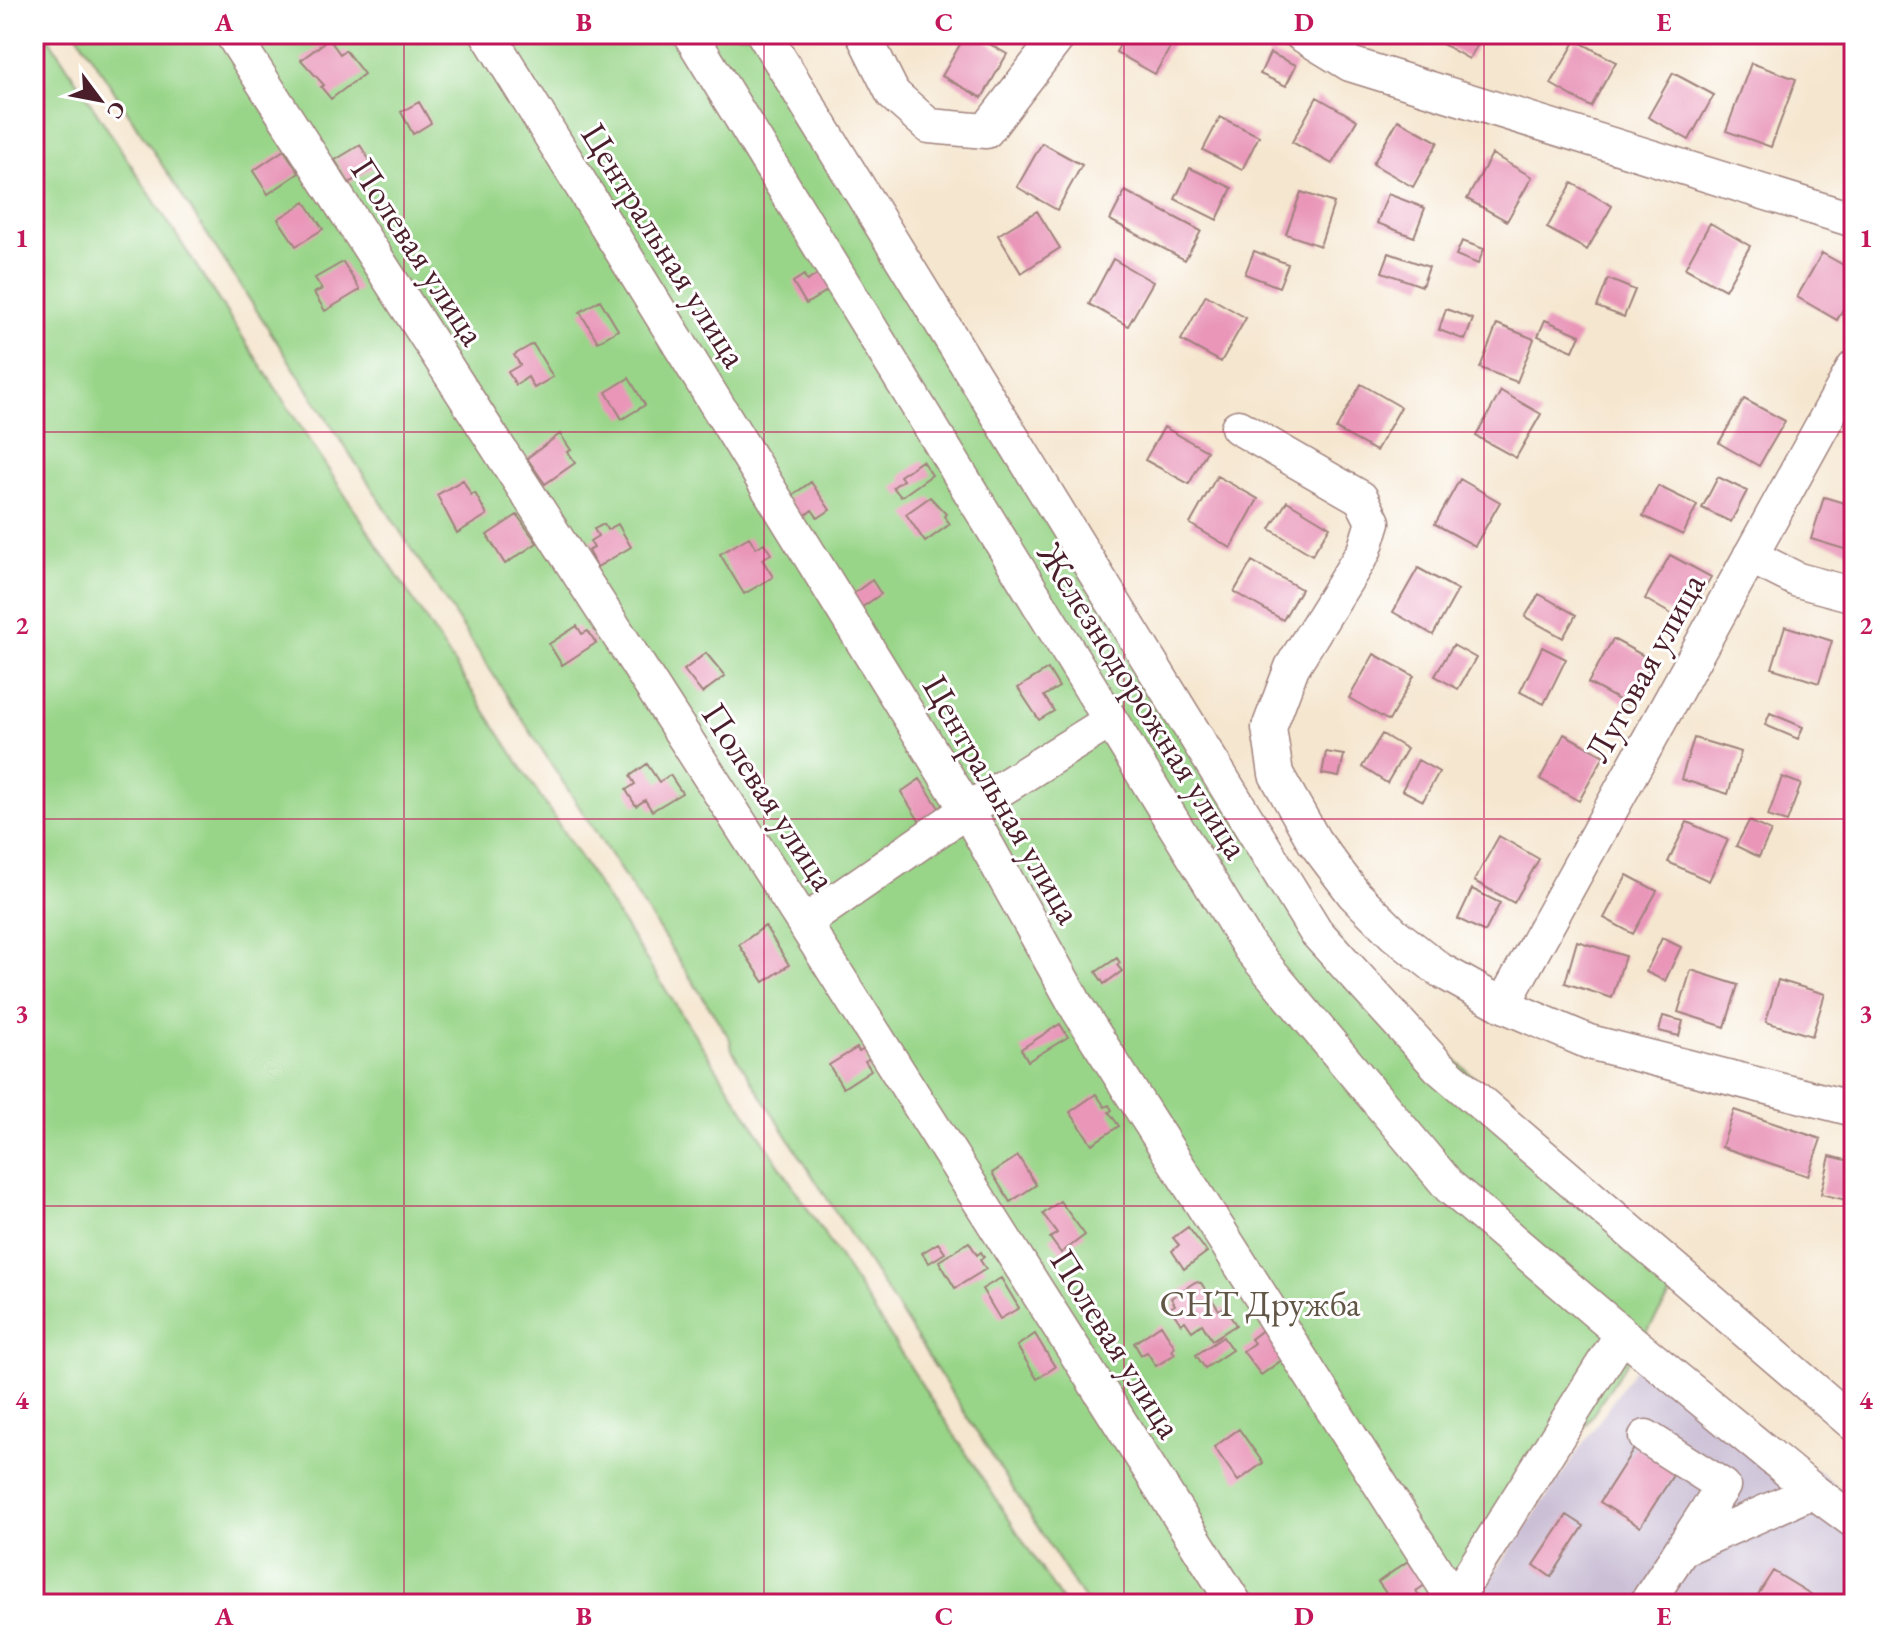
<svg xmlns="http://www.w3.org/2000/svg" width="1888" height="1638" viewBox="0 0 1888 1638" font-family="'EB Garamond',serif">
<rect width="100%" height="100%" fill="#fff"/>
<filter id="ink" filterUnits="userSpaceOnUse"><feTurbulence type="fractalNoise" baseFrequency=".0125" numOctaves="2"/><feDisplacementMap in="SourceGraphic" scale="16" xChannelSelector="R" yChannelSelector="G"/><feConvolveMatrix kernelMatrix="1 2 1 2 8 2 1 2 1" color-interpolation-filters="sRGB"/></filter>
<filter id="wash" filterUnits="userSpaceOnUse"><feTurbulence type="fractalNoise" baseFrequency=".006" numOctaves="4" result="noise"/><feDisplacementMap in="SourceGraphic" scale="32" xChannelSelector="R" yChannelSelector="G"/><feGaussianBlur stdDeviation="1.8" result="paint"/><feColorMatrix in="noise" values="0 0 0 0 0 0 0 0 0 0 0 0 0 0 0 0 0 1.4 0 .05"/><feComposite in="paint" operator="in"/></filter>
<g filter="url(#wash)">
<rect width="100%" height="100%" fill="#f5e6cf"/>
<path fill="#cbbfd5" d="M1652 1344 1854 1499V1604H1473Z"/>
<path fill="#99d589" stroke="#727a5a" stroke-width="2" d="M34 34H46L1064 1604H34Z
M77 34H762L1220 773 1362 970 1682 1278 1469 1604H1087L732 1050 730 1039Z"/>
<g id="blocks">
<path fill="#e996b9" d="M261 34H293L279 44 274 38 268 43Z
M966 34H972L1007 54 982 98 942 76Z
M1126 34H1178L1155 74 1116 52Z
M1431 34H1484L1469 59 1430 37Z
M329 39 340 54 345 50 364 74 331 99 321 87 324 85 301 60Z
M1576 40 1616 62 1591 107 1551 84Z
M1270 53 1296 65 1286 86 1260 74Z
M1751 63 1796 79 1771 147 1726 131Z
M1673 73 1714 95 1689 140 1648 117Z
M1317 97 1357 120 1332 164 1292 142Z
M419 102 431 123 413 134 401 112Z
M1220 117 1259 136 1242 170 1203 150Z
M1398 120 1438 142 1413 187 1373 164Z
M1042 143 1082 165 1057 210 1017 187Z
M360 145 374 167 349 183 335 160Z
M284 150 299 173 268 194 253 171Z
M1492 154 1532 177 1507 221 1467 199Z
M1190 168 1232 188 1217 220 1175 199Z
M1572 183 1612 206 1587 250 1547 228Z
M1125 191 1201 231 1185 260 1110 220Z
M1301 192 1334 203 1320 246 1286 234Z
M1388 194 1425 208 1414 237 1377 223Z
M305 202 323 229 296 246 278 219Z
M1037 211 1060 248 1021 273 998 235Z
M1710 223 1750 246 1725 290 1685 268Z
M1462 241 1484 249 1478 264 1456 255Z
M1254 251 1288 264 1279 287 1245 274Z
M1389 253 1429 267 1422 286 1382 272Z
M1822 253 1854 271V289L1837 320 1797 297Z
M1113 259 1153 282 1128 326 1089 304Z
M343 262 360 290 325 311 314 293 322 289 315 278Z
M823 271 833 287 806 304 793 282 804 275 807 281Z
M1608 279 1635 290 1624 317 1597 307Z
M1206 295 1246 318 1221 362 1181 340Z
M600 300 618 330 598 342 580 312Z
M1446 309 1473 319 1465 340 1439 330Z
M1545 320 1580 335 1573 351 1538 336Z
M1497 324 1534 339 1517 382 1480 368Z
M533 344 553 377 534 388 528 377 516 385 508 372 520 365 514 355Z
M629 378 645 405 622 419 606 392Z
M1361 384 1401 407 1376 451 1336 429Z
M1501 391 1541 414 1516 458 1476 436Z
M1744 399 1785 421 1759 466 1719 443Z
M1164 427 1207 451 1189 484 1145 460Z
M560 434 571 450 567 452 575 463 545 484 527 458Z
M922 461 932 475 901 497 893 487 903 480 900 476Z
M1217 476 1258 499 1231 548 1190 524Z
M1718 477 1747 491 1731 522 1702 508Z
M1460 479 1500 502 1475 546 1435 524Z
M463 480 471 495 475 493 487 515 457 533 437 495Z
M811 482 830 510 818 518 812 510 801 519 787 499Z
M1658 486 1697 505 1683 535 1643 516Z
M930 497 946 514 944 516 950 524 925 542 906 514Z
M1824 497 1854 506V552L1811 539Z
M1287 501 1330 527 1312 555 1270 529Z
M517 515 537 543 505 564 487 535Z
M604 524 607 530 618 524 631 547 597 567 588 551 594 548 590 541 598 536 594 529Z
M749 537 756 548 764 543 771 554 762 559 773 577 744 594 720 554Z
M1670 555 1711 577 1685 622 1645 599Z
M1252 561 1301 589 1283 620 1234 592Z
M1418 568 1458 590 1433 635 1393 612Z
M872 580 881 594 858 610 849 597Z
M1539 594 1576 615 1563 638 1525 617Z
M577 626 582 634 588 631 596 643 562 665 549 644Z
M1785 626 1832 641 1819 683 1772 668Z
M1613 639 1653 661 1628 705 1588 683Z
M1453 645 1476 658 1458 689 1435 676Z
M1542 647 1566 659 1544 704 1520 692Z
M706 653 725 676 702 693 684 670Z
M1374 654 1414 676 1389 721 1349 698Z
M1048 669 1059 687 1044 696 1054 711 1039 720 1018 688Z
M1770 713 1803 727 1798 739 1765 725Z
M1382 734 1407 749 1387 783 1362 767Z
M1564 734 1604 756 1579 801 1540 779Z
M1694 738 1741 752 1728 794 1681 779Z
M1326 752 1344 755 1339 777 1322 774Z
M1418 760 1439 772 1423 801 1402 790Z
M647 764 659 782 670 775 682 793 652 811 645 800 636 806 626 790 635 784 630 776Z
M1782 777 1801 784 1787 822 1768 816Z
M920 779 943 814 923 827 901 792Z
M1749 821 1771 831 1759 857 1736 846Z
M1687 822 1728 840 1709 881 1668 862Z
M1499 836 1539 859 1514 903 1474 881Z
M1627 875 1657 891 1633 934 1604 918Z
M1472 889 1500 903 1485 932 1458 919Z
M765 926 789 965 764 982 739 945Z
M1662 938 1681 947 1665 981 1646 972Z
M1577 941 1625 956 1612 998 1565 983Z
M1117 958 1120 963 1117 965 1122 971 1104 984 1096 972Z
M1691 970 1738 985 1725 1027 1678 1012Z
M1778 980 1825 994 1812 1036 1766 1022Z
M1663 1016 1683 1021 1679 1036 1659 1031Z
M1060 1024 1068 1037 1028 1061 1021 1049Z
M857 1048 859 1052 866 1048 872 1057 865 1061 871 1070 843 1088 829 1065Z
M1096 1094 1105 1107 1109 1105 1112 1110 1109 1112 1119 1126 1092 1144 1070 1112Z
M1734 1110 1821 1139 1808 1176 1722 1147Z
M1018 1156 1036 1185 1010 1202 992 1173Z
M1830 1156 1854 1162V1202L1821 1194Z
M1060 1201 1085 1235 1061 1253 1050 1238 1057 1233 1043 1214Z
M1188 1227 1207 1252 1184 1269 1172 1251 1179 1245 1173 1238Z
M969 1242 977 1255 981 1252 984 1257 980 1260 986 1269 955 1288 939 1261Z
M938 1243 945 1253 929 1263 922 1253Z
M1001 1278 1019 1308 1000 1319 982 1289Z
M1195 1282 1201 1283 1219 1310 1224 1307 1236 1325 1212 1340 1202 1324 1192 1331 1185 1321 1181 1324 1170 1308 1175 1305 1171 1298Z
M1161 1325 1175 1347 1172 1350 1175 1354 1156 1366 1147 1352 1141 1355 1134 1343Z
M1264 1329 1286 1357 1261 1375 1243 1351 1254 1343 1251 1339Z
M1035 1334 1055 1367 1037 1379 1017 1346Z
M1223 1337 1232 1350 1205 1368 1196 1355Z
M1239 1429 1263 1463 1238 1481 1214 1447Z
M1635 1447 1675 1472 1640 1527 1600 1502Z
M1567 1515 1584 1526 1551 1577 1534 1565Z
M1408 1561 1425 1585 1416 1591 1420 1597 1411 1604 1406 1598 1394 1604 1378 1582Z
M1773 1571 1822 1601 1820 1604H1752Z"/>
</g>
</g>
<g filter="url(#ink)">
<use href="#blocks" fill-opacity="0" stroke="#a0827d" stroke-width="2"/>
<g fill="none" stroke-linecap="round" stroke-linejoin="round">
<defs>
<path id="minor" d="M232 34 804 923 1235 1604
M488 34 967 810 1078 1009 1454 1600
M690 34 1250 948 1450 1187 1622 1334
M764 34 1316 932 1439 1067 1854 1424
M863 34 893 94 929 126 986 131 1060 34
M1301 34 1350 64 1854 220
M1238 427 1361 498 1373 522 1364 551 1292 667 1269 728 1276 774 1314 841 1354 894 1394 934 1440 970 1503 1005 1589 1042 1854 1109
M1750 556 1798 580 1854 595
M804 923 967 810 1110 721
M1503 1005 1854 368
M1646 1437 1723 1486 1682 1549
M1452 1604 1622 1334 1813 1491 1854 1521
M1646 1604 1682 1549 1813 1491"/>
</defs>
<use href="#minor" stroke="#a0827d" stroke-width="37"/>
<use href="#minor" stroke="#fff" stroke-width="34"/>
</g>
</g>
<path fill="none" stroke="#c2185b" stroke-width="2" stroke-opacity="0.55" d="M404 34V1604M764 34V1604M1124 34V1604M1484 34V1604M34 432H1854M34 819H1854M34 1206H1854"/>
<g text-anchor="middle" stroke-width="6" stroke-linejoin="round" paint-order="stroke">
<g font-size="36" fill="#4a1f2b" stroke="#fff">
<text transform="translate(665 245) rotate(58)" y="13">Центральная улица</text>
<text transform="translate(419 251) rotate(57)" y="13">Полевая улица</text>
<text transform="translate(1644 667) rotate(-61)" y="13">Луговая улица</text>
<text transform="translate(1144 700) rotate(58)" y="13">Железнодорожная улица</text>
<text transform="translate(770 796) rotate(57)" y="13">Полевая улица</text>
<text transform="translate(1003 799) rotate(60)" y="13">Центральная улица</text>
<text transform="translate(1117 1343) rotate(58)" y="13">Полевая улица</text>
</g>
<g font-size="36" fill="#625647" stroke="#fff">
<text x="1260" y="1316">СНТ Дружба</text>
</g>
</g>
<rect width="1888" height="1638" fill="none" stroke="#fff" stroke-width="88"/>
<g transform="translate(100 100) rotate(122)" stroke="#ffffff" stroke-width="6" paint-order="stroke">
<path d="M0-6L14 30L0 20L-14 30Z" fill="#4a1f2b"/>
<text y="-12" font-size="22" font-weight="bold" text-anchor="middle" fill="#4a1f2b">С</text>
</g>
<rect x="44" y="44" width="1800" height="1550" fill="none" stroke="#c2185b" stroke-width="3"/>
<g font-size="26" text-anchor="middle" font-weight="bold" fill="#c2185b">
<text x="224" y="31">A</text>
<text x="584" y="31">B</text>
<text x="944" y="31">C</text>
<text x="1304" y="31">D</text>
<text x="1664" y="31">E</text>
<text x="22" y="247">1</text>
<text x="1866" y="247">1</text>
<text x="22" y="634">2</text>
<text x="1866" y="634">2</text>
<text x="22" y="1022">3</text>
<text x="1866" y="1022">3</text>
<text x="22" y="1409">4</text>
<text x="1866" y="1409">4</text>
<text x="224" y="1625">A</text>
<text x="584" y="1625">B</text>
<text x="944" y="1625">C</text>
<text x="1304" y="1625">D</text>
<text x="1664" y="1625">E</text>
</g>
</svg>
